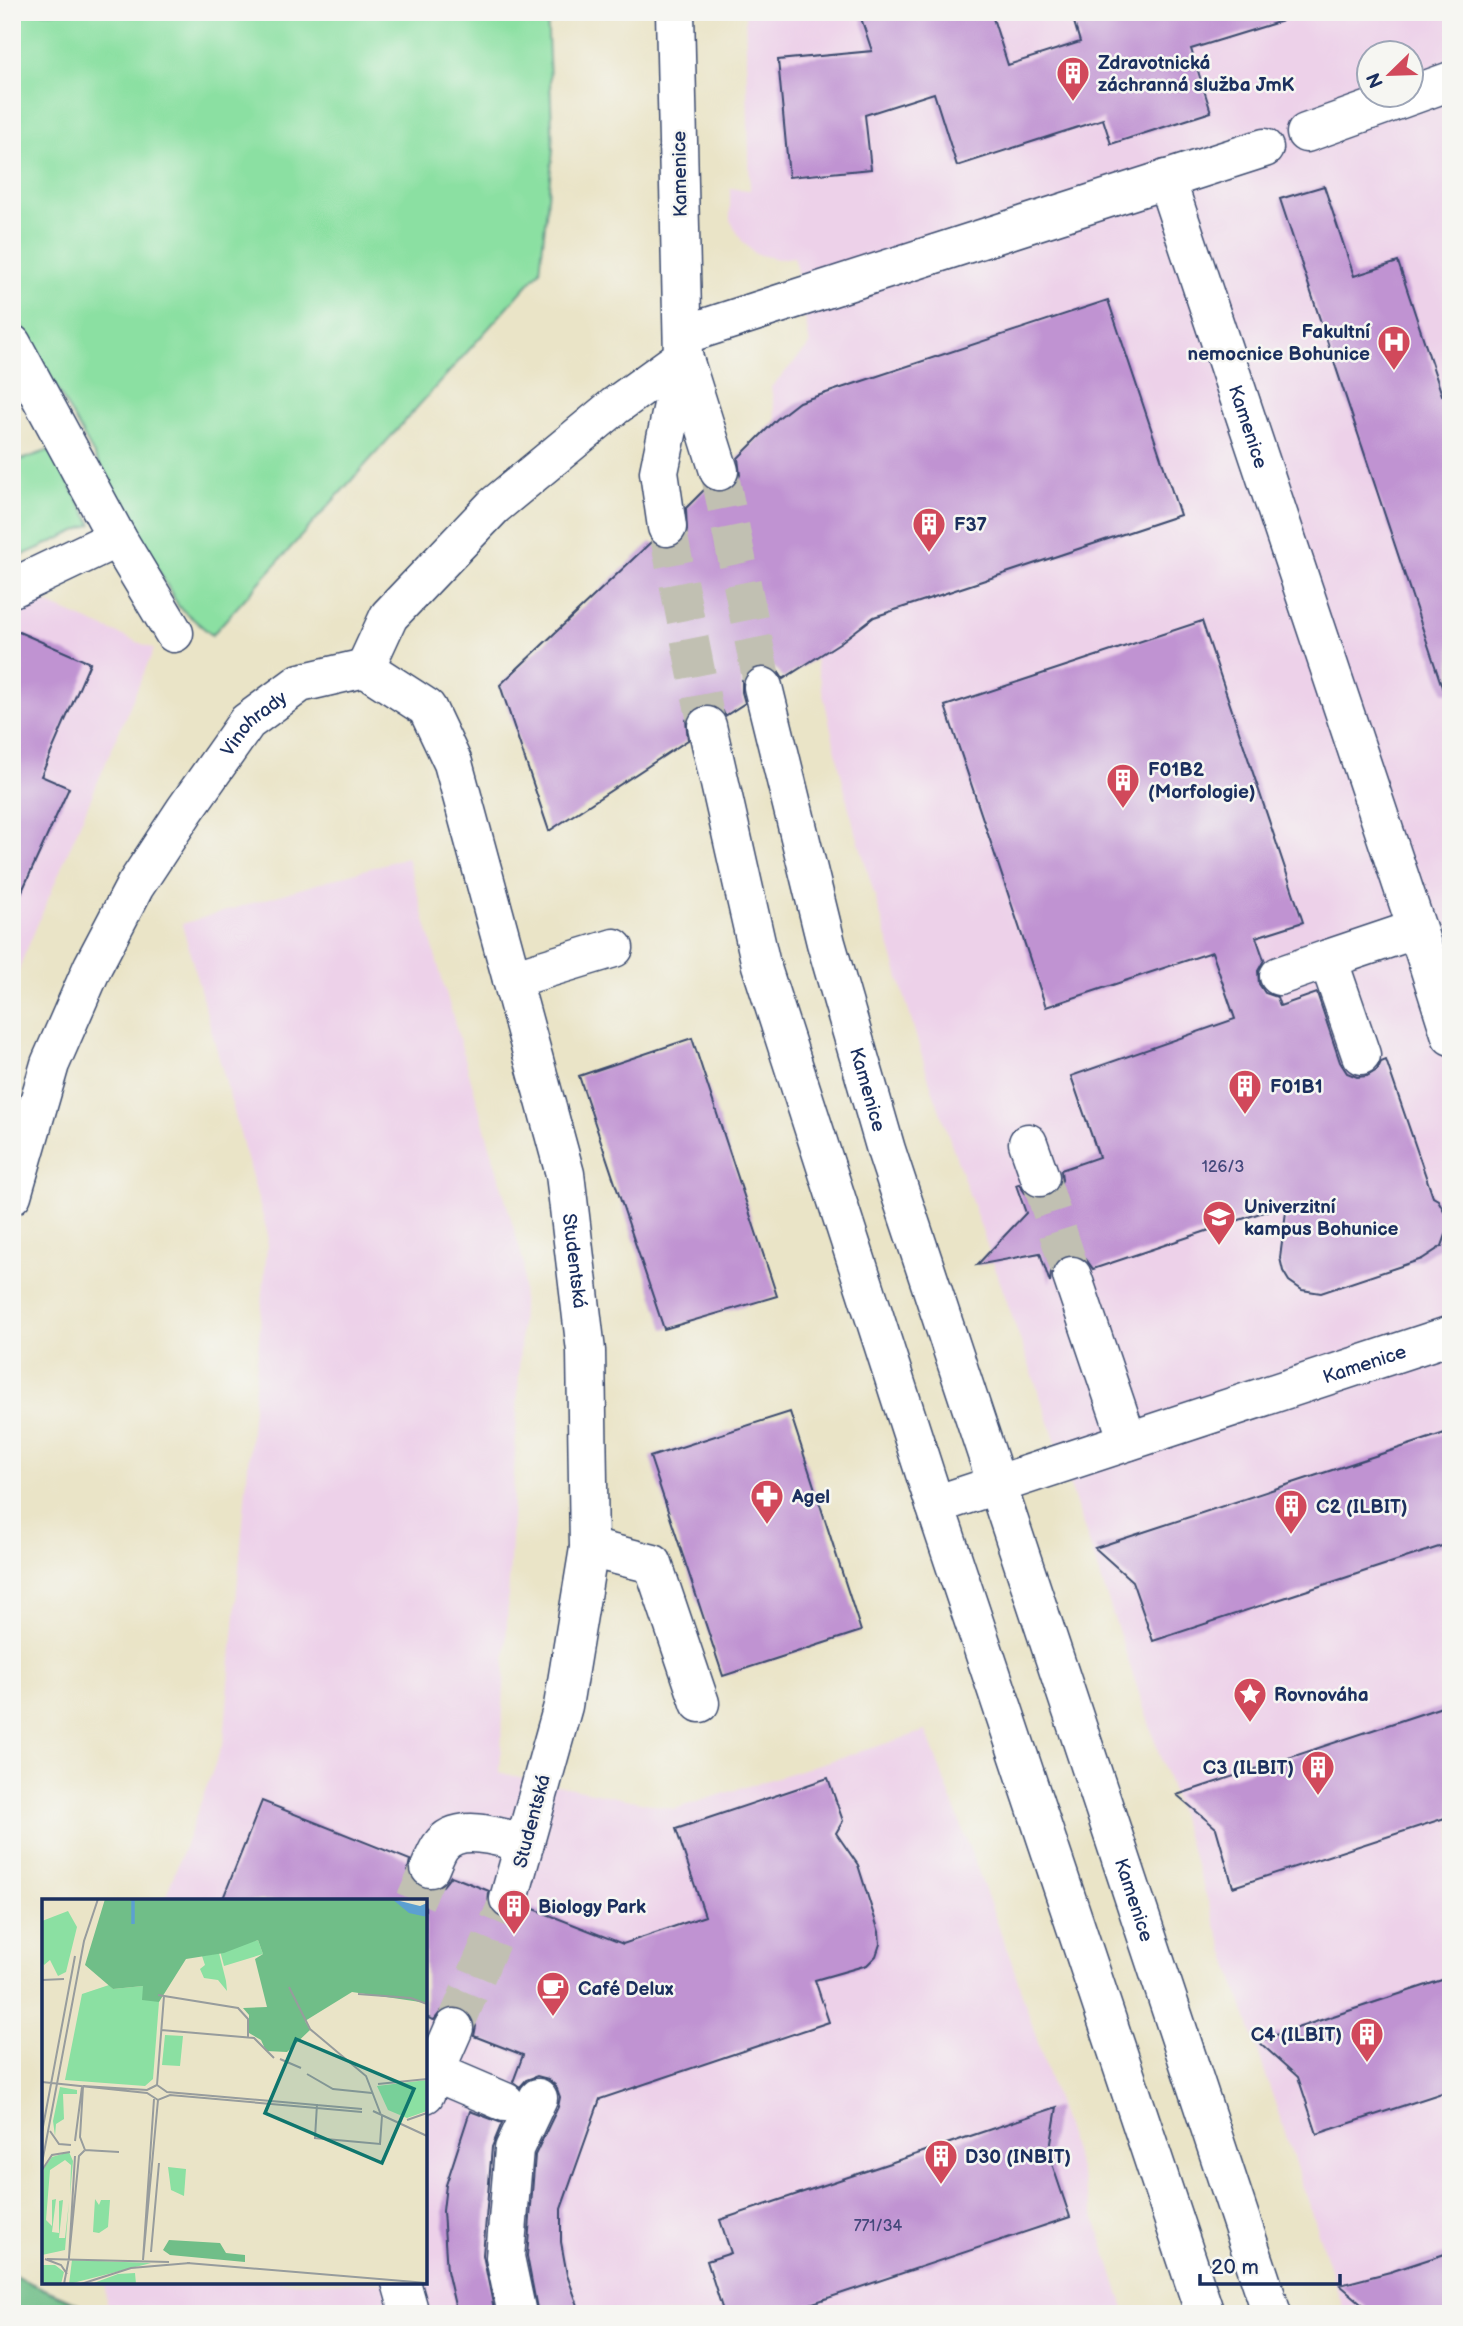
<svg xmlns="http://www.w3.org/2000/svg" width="1463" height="2326" viewBox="0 0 1463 2326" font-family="'Balsamiq Sans',sans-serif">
<rect width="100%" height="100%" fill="#f6f6f2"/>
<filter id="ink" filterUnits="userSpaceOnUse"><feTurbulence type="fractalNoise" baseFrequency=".0143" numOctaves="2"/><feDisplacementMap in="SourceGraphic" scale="14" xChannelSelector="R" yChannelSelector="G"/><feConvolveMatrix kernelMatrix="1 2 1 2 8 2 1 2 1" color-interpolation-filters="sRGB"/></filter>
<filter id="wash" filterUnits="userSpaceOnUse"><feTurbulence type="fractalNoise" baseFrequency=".00686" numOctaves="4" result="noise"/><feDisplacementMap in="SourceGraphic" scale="28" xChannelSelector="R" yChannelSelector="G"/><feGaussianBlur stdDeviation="1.57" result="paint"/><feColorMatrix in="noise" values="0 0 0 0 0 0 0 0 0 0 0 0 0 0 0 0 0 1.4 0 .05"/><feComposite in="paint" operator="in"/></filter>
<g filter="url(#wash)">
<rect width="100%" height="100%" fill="#eae4c7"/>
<path fill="#edd1e9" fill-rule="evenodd" d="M745 12H1451V2314H1345L1046 1413 929 1080 848 805 814 654 794 546 771 387 810 345 794 257 778 259 755 254 742 241 730 220V188L750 190ZM1368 52H1410V94H1368Z
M12 572 23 593 154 649 22 961 12 994Z
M407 857 524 1264 500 1773 674 1809 926 1731 1011 1960 1126 2314H131L106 2303 105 2282H425V1901H164L224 1740 268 1235 182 924Z"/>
<path fill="#8be0a2" stroke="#538880" stroke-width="2" d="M12 12H547L553 150 540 271 212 635 179 607 12 308Z
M50 450 92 524 12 560V463Z"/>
<path fill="#70be88" stroke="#467673" stroke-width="2" d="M12 2275 102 2314H12Z"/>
<g id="blocks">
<path fill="#c093d2" d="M859 12H991L1008 65 1080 42 1071 12H1280L1282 21 1191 49 1211 112 1111 144 1103 119 957 166 934 93 865 115 871 169 789 177 778 60 872 51Z
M1324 186 1354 276 1398 262 1442 395 1451 392V692L1444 693 1280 199Z
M1108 300 1180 515 874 617 841 642 783 679 778 671 770 666H757L748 671 742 680V692L745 703 725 716 723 711 713 705H702L693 710 686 720 688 740 549 831 500 685 651 542 660 547 669 549 681 544 687 534 686 508 706 488 715 492H725L735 486 740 475 738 458 777 419 799 402Z
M1202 621 1303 922 1256 937 1264 960 1258 971 1259 984 1265 993 1277 997 1280 1006 1317 993 1340 1062 1347 1073 1357 1077 1367 1076 1377 1070 1381 1062 1386 1060 1433 1197 1438 1200 1447 1216V1232L1442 1246 1422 1259 1321 1293 1302 1290 1289 1281 1283 1271 1280 1258 1287 1204 1093 1269 1086 1259 1077 1255H1066L1055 1262 1051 1271 1050 1283 1040 1253 977 1265 1026 1213 1016 1185 1019 1184 1025 1193 1035 1198H1047L1057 1191 1062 1180 1061 1170 1099 1157 1071 1076 1235 1019 1212 952 1046 1007 945 706Z
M12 629 90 663 41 776 69 788 12 913Z
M692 1038 777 1296 664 1329 579 1076Z
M790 1412 861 1631 723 1676 650 1457Z
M1451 1431V1543L1153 1641 1132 1581 1095 1548Z
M1451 1704V1816L1233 1887 1216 1828 1177 1795Z
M828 1778 843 1821 836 1833 858 1865 879 1932 880 1944 876 1956 867 1965 815 1980 829 2022 600 2099 561 2209V2242L567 2275 581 2314H538L527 2256 535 2155 558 2107 560 2097 556 2086 548 2079 537 2076 526 2080 520 2087 513 2082 523 2055 474 2036 476 2026 472 2016 463 2008 452 2006 442 2010 434 2020 425 2017V1901H222L262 1801 410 1860 408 1870 412 1881 422 1888 432 1890 443 1886 451 1876 489 1891 488 1905 494 1915 502 1920H515L524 1915 529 1907 623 1944 705 1916 676 1829Z
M1451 1977V2090L1317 2134 1298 2077 1258 2041Z
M1057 2107 1049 2155 1070 2217 780 2314H724L707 2261 731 2253 720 2220Z
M470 2111 502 2123 492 2147 483 2255 495 2314H457L447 2271 443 2211 446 2185Z
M1451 2252V2314H1374L1340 2285 1390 2272Z"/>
</g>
</g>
<g filter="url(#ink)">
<use href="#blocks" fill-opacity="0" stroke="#3a4a6e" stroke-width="2"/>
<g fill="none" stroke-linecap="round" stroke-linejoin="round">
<path stroke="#c1c0b2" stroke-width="38" stroke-dasharray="38 19" stroke-linecap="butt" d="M719 471 763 687
M667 527 707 726
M1040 1177 1072 1276
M415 1901 430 1868
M454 2028 509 1899"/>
<defs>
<g id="minor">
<path d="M1306 133 1451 81"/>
<path id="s1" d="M1166 179 1417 929 1451 1036"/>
<path d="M683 335 1264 148"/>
<path d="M12 344 117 538 174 633"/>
<path d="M684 359 719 471"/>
<path d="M667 527 659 472 683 357 675 12"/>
<path d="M12 588 117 538"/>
<path id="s2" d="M365 668 427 708 453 763 565 1174 586 1351 589 1548 563 1706 509 1899"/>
<path d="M365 668 389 616 494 506 615 406 683 357"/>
<path id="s3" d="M763 687 826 943 886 1150 1272 2314"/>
<path d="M707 726 761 965 935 1505 1205 2314"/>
<path d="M1328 959 1417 929"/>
<path d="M1279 976 1328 959 1361 1055"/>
<path d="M512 979 614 948"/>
<path d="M1028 1143 1040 1177"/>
<path id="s4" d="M12 1195 50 1064 93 966 135 886 185 810 247 722 300 683 365 668"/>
<path d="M1072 1276 1128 1441"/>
<path id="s5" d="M935 1505 1451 1335"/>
<path d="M589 1548 653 1564 700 1703"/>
<path d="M430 1868C433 1861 436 1853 440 1847 457 1821 500 1838 525 1843"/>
<path d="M435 2072 505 2102"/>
<path d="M425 2094 454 2028"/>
<path d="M401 2282 410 2314"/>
<path d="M517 2314 505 2257 514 2149 538 2098"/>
</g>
</defs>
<use href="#minor" stroke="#3a4a6e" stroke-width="41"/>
<use href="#minor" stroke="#fff" stroke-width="38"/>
</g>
</g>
<defs>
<symbol id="building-pin" viewBox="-11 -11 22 30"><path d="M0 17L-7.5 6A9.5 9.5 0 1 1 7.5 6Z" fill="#d1495b" stroke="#f6f6f2"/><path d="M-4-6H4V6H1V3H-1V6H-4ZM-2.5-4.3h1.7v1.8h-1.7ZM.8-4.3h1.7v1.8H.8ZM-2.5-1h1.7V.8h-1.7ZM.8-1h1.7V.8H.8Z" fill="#fff"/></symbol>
<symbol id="hospital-pin" viewBox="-11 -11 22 30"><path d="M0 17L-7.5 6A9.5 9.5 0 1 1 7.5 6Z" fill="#d1495b" stroke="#f6f6f2"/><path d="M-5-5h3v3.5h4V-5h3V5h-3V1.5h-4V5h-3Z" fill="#fff"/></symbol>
<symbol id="university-pin" viewBox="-11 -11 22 30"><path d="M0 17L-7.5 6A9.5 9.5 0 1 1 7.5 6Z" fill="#d1495b" stroke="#f6f6f2"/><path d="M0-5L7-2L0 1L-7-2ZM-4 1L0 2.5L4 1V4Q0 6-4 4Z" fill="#fff"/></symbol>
<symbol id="pharmacy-pin" viewBox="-11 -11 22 30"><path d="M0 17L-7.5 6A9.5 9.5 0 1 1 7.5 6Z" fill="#d1495b" stroke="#f6f6f2"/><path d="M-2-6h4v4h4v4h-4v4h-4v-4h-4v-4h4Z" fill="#fff"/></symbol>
<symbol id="sight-pin" viewBox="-11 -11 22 30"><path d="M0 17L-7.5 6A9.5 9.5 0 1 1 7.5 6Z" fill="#d1495b" stroke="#f6f6f2"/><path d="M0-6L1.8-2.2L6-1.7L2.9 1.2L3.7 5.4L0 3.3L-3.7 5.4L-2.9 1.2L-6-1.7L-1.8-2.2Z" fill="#fff"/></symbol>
<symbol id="cafe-pin" viewBox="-11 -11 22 30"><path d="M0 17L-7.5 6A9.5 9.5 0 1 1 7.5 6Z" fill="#d1495b" stroke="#f6f6f2"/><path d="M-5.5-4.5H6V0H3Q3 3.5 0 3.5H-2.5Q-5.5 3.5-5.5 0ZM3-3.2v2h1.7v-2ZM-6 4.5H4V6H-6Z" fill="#fff"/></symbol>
</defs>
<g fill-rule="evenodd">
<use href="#building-pin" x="1054" y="54" width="38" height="52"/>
<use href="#hospital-pin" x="1375" y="323" width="38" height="52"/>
<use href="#building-pin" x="910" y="505" width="38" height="52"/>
<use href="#building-pin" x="1104" y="761" width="38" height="52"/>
<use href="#building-pin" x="1226" y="1067" width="38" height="52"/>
<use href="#university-pin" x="1200" y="1198" width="38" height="52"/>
<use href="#pharmacy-pin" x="748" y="1477" width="38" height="52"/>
<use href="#building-pin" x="1272" y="1487" width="38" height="52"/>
<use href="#sight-pin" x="1231" y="1675" width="38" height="52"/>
<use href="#building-pin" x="1299" y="1748" width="38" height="52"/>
<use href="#building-pin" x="495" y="1887" width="38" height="52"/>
<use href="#cafe-pin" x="534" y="1969" width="38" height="52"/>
<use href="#building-pin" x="1348" y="2015" width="38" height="52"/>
<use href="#building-pin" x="922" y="2137" width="38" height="52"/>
</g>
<g text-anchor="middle" stroke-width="5" stroke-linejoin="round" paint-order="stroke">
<g font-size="16" fill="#44487b">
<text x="1223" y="1172">126/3</text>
<text x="878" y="2231">771/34</text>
</g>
<g font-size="19" font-weight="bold" fill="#1b2f5e" stroke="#f6f6f2" text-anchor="start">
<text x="1098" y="69">Zdravotnická<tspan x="1098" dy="22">záchranná služba JmK</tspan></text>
<text x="1370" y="338" text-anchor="end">Fakultní<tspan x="1370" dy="22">nemocnice Bohunice</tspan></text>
<text x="954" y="531">F37</text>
<text x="1148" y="776">F01B2<tspan x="1148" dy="22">(Morfologie)</tspan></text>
<text x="1270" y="1093">F01B1</text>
<text x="1244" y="1213">Univerzitní<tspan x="1244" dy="22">kampus Bohunice</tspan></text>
<text x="792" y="1503">Agel</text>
<text x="1316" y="1513">C2 (ILBIT)</text>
<text x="1274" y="1701">Rovnováha</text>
<text x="1294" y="1774" text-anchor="end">C3 (ILBIT)</text>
<text x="538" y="1913">Biology Park</text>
<text x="578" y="1995">Café Delux</text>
<text x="1342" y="2041" text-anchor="end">C4 (ILBIT)</text>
<text x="965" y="2163">D30 (INBIT)</text>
</g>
<g font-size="19" fill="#1b2f5e" stroke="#f6f6f2">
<text transform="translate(679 174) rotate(-91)" y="7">Kamenice</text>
<text dy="7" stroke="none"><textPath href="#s1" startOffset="261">Kamenice</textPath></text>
<text dy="7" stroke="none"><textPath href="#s4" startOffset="536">Vinohrady</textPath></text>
<text dy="7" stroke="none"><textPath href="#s3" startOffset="416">Kamenice</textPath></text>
<text dy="7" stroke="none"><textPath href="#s2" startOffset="648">Studentská</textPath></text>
<text dy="7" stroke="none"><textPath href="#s5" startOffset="452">Kamenice</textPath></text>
<text transform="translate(531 1821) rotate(-75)" y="7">Studentská</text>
<text dy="7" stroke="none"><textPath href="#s3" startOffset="1269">Kamenice</textPath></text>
</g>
</g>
<g transform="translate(42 1899)">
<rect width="385" height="385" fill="#eae4c7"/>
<path d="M26 12 35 28 24 73 16 77 8 61 2 66 0 62V22ZM216 41 221 55 182 67 178 52ZM177 54 184 82 185 92 176 81 162 79 158 70 163 66 160 57ZM67 86 71 90 101 87 117 103 111 180 103 187 23 181 40 95ZM123 136 141 137 138 167 120 166ZM385 181V212L365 219 346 211 335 187ZM18 188 35 191V195H21L22 220 14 225 13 237 11 222ZM27 253 31 262 28 297 29 266 23 261 8 271 4 321 10 327V301L14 300 10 333 17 334V302L21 301 17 339H23L27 303 23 351 0 356 2 269 10 258ZM126 268 144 270 142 297 129 291ZM53 300 57 306 59 301H68L66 328 57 334 51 333ZM30 361 109 364 27 385ZM0 366H13L22 373 19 385H0ZM93 374 94 385H49L76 375Z" fill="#8be0a2"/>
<path d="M63 0H350L385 18V104L310 93 263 122 268 131 245 153 224 152 219 141 207 134V116L201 109 225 108 213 60 221 55 216 41 182 54 144 60 117 103 100 101 101 87 71 90 43 66ZM127 341 178 344 184 354 203 356V363L128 356 121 351Z" fill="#70be88"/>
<path d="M350 0 378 7 385 4V18L367 14Z" fill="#5ca0d1"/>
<path fill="none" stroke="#5ca0d1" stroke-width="3.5" d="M91 0V25"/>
<path fill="none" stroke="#979c9d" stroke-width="2" d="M0 81 22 80M247 88 268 130 324 177 339 216M316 95 369 99 385 105M116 96 196 109 206 120V138M119 131 212 139 232 159M238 160 259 169M265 175 291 190 330 194M0 183 105 194 116 201 128 196 320 213M336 185 385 180M115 186 125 193 320 210M115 186 122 97M41 187 105 191 115 186M41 188 38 238 43 251M275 205 273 239 338 245 340 217M331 212 385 237M365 221 385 214M8 232 17 245 29 246M0 233 33 57M33 242 40 188M43 251 77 253M0 264 42 42 56 0M0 271 10 256 28 253M109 353 117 264M27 358 37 257 43 251M27 359 33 257M3 360 19 366 25 375M5 360 127 363M101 361 112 200M101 361 116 201M145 364 385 384M22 385 27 359M39 385 89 369 148 364"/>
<path fill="#0f766e" fill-opacity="0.15" stroke="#0f766e" stroke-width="3.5" d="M254 140 372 190 340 264 223 214Z"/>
<rect width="385" height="385" fill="none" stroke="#1b2f5e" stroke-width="3.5"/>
</g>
<rect width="1463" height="2326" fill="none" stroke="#f6f6f2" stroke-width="42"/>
<g transform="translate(1390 74) rotate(247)"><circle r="33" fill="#f6f6f2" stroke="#9ea6b7" stroke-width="2"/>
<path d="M0-5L12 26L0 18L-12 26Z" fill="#d1495b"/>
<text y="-10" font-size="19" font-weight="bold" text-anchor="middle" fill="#1b2f5e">N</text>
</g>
<path d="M1200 2274v10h140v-10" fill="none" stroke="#1b2f5e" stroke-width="3.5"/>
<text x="1211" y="2274" font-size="21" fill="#1b2f5e" stroke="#f6f6f2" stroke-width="5" paint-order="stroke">20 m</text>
</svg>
